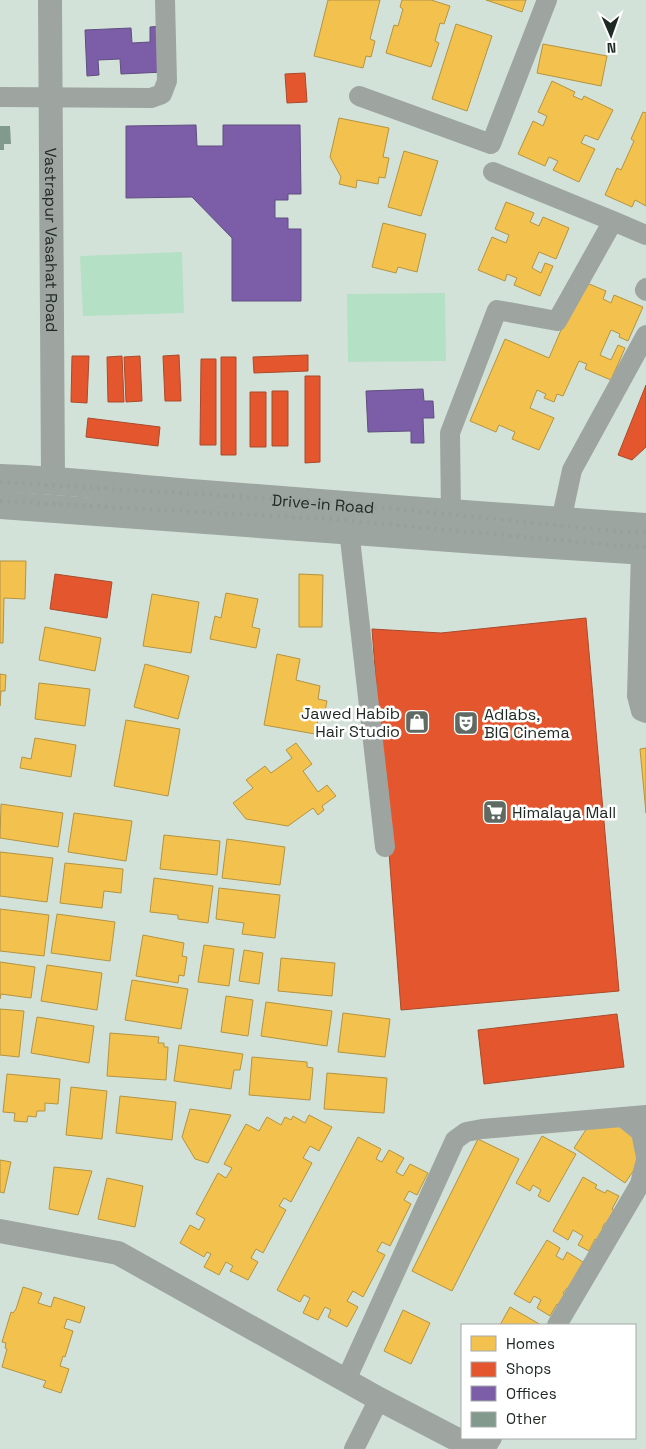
<svg xmlns="http://www.w3.org/2000/svg" width="646" height="1449" viewBox="0 0 646 1449" font-family="'Space Grotesk',sans-serif">
<rect width="100%" height="100%" fill="#d3e2d8"/>
<path fill="#b4e0c5" d="M182 252 184 313 83 316 80 256Z
M445 293 446 361 348 362 347 294Z"/>
<path fill="#f2c14e" stroke="#b39441" d="M328 0H380L370 39 375 41 371 57 366 56 363 68 314 56Z
M402 0H431L450 6 444 24 440 23 435 41 439 43 431 67 386 53 394 25 398 26 403 9 400 7Z
M486 0H526L522 12Z
M456 24 492 36 467 111 432 99Z
M543 44 607 56 601 86 537 73Z
M552 81 575 92 573 96 582 100 584 96 613 110 598 140 585 135 581 143 595 149 579 182 553 170 558 161 549 157 545 166 518 154 533 121 543 126 547 116 538 112Z
M643 112 646 113V206L635 200 632 207 605 195 617 168 621 170 634 141 631 139Z
M339 118 389 128 383 157 389 158 385 178 379 177 378 184 357 180 356 188 339 184 341 177 330 157Z
M404 151 438 161 421 216 388 207Z
M506 202 534 213 530 222 539 226 543 217 569 228 556 259 539 252 532 268 541 273 545 263 553 266 540 296 514 285 517 278 507 274 505 281 478 270 492 237 506 243 509 235 495 229Z
M383 223 426 234 417 272 398 267 396 273 372 267Z
M582 281 606 291 603 299 611 303 614 295 643 307 628 341 619 337 620 334 611 330 600 355 611 360 618 345 625 348 611 380 585 369 587 364 579 361 563 396 557 394 554 402 544 398 546 394 537 390 530 408 554 418 539 450 512 439 515 432 499 425 496 432 470 421 505 339 549 358Z
M0 561H26L25 599 4 598 3 643H0Z
M299 574 323 575 322 627H299Z
M226 593 258 599 252 627 260 629 256 648 210 639 215 616 221 618Z
M152 594 199 602 191 653 143 646Z
M45 627 101 638 95 671 39 660Z
M277 654 300 659 296 680 320 686 318 699 327 701 323 721 318 720 315 734 264 725Z
M145 664 189 676 178 719 134 707Z
M0 674 6 675 5 691H1L0 706Z
M39 683 90 689 85 726 35 719Z
M126 720 180 729 168 796 114 786Z
M35 738 76 745 71 777 20 768 22 757 31 759Z
M296 743 312 764 303 771 318 792 327 785 336 796 322 806 324 810 318 815 313 808 288 826 246 819 233 803 253 788 246 780 265 766 271 773 292 758 286 750Z
M646 748V813L640 749Z
M1 804 63 813 58 847 0 838Z
M74 813 132 821 126 861 68 852Z
M164 835 220 841 217 875 160 869Z
M227 839 285 847 280 885 222 878Z
M0 852 53 858 47 902 0 896Z
M65 863 123 869 121 893 104 891 102 908 60 903Z
M154 878 213 886 208 923 178 919V915L150 912Z
M219 888 280 895 275 938 242 934 244 923 216 919Z
M0 909 49 915 44 956 0 951Z
M57 914 115 922 110 961 51 953Z
M143 935 184 943 182 956 187 957 184 976 179 975 178 983 136 976Z
M204 945 234 949 229 986 198 982Z
M244 950 263 953 259 984 239 981Z
M281 958 335 963 332 996 278 991Z
M0 962 35 967 31 998 1 994 0 999Z
M47 965 102 973 97 1010 41 1001Z
M132 980 188 989 181 1029 125 1020Z
M226 996 253 1000 248 1036 221 1032Z
M266 1002 332 1011 327 1046 261 1036Z
M0 1009 24 1011 19 1057 0 1055Z
M343 1013 390 1019 385 1057 338 1052Z
M37 1017 94 1026 89 1063 31 1053Z
M110 1033 159 1037 158 1043H164V1047H168L166 1080 107 1076Z
M179 1045 243 1054 240 1070H234L231 1089 174 1081Z
M252 1057 307 1062V1067L313 1068 310 1100 249 1095Z
M327 1073 387 1078 384 1113 324 1109Z
M7 1074 60 1079 58 1104 45 1103V1111H37L36 1117 28 1116 27 1122 14 1121 15 1113 3 1112Z
M71 1087 107 1091 102 1139 66 1135Z
M120 1096 176 1102 172 1140 116 1133Z
M190 1109 231 1115 208 1163 195 1159 182 1137Z
M309 1115 332 1127 319 1151 310 1146 303 1158 312 1163 291 1202 284 1198 279 1206 286 1210 263 1253 256 1249 251 1258 258 1262 248 1280 230 1271 233 1266 226 1262 219 1275 204 1267 211 1254 207 1252 204 1257 180 1243 190 1225 199 1230 205 1219 196 1214 218 1173 226 1178 232 1168 224 1164 246 1124 259 1131 267 1117 281 1125 285 1117 291 1120 293 1116 305 1123Z
M616 1121 639 1137 641 1160 625 1183 574 1148 587 1128Z
M542 1136 576 1154 549 1202 538 1196 541 1190 533 1185 530 1191 516 1183Z
M358 1137 381 1149 376 1159 382 1162 389 1150 404 1158 396 1172 403 1176 410 1164 428 1173 417 1195 409 1191 404 1200 411 1204 390 1246 382 1242 377 1251 385 1255 363 1297 353 1291 347 1301 358 1307 347 1327 328 1317 331 1310 325 1307 318 1320 303 1313 310 1298 304 1295 300 1302 277 1290Z
M478 1139 519 1159 452 1291 412 1271Z
M0 1160 11 1162 4 1193 0 1192Z
M54 1167 92 1171 78 1215 49 1209Z
M583 1177 597 1185 595 1188 605 1193 607 1190 619 1196 612 1209 618 1212 610 1225 605 1223 602 1228 607 1231 601 1242 595 1239 589 1251 578 1245 583 1236 573 1230 568 1240 553 1231Z
M107 1178 143 1186 135 1227 98 1219Z
M547 1240 560 1248 556 1256 563 1260 567 1252 583 1262 572 1292 567 1288 563 1293 569 1297 562 1307 557 1304 550 1316 537 1308 541 1300 534 1296 530 1303 514 1294Z
M23 1287 42 1293 38 1303 51 1307 54 1297 85 1307 80 1323 67 1319 64 1328 73 1331 65 1357 63 1356 60 1366 69 1369 61 1393 43 1387 46 1381 2 1367 7 1349 5 1348 6 1343 2 1342 11 1312 13 1313 16 1309Z
M510 1307 541 1325H500Z
M403 1310 430 1323 411 1364 384 1351Z"/>
<path fill="#e4572e" stroke="#a94a2b" d="M305 73 307 102 287 103 285 74Z
M179 355 181 401H165L163 356Z
M308 355V371L254 373 253 357Z
M72 356H89L87 403 71 402Z
M122 356 124 402H108L107 357Z
M140 356 142 401 126 402 124 357Z
M221 357H236V455H221Z
M201 359H216V445H200Z
M305 376H320V462L305 463Z
M646 385V447L632 460 618 455Z
M272 391H288V446H272Z
M250 392H266V447H250Z
M88 418 160 427 158 446 86 437Z
M55 574 112 582 107 618 50 609Z
M586 618 619 991 401 1010 372 629 441 633Z
M617 1014 624 1067 484 1084 478 1030Z"/>
<path fill="#7b5ea7" stroke="#604e80" d="M162 26 164 72 121 74 120 59 98 60 99 75 87 76 85 30 131 28 132 43 150 42V27Z
M196 125 197 146H223V125H300L301 194H288V200H275V218H288V229H301V301H232V238L192 197 126 198V126Z
M423 389 424 401H433L434 418H423L424 443H411V431L368 432 366 391Z"/>
<path fill="#829a8d" d="M0 126H10L11 144H4V150H0Z"/>
<g fill="none" stroke-linecap="round" stroke-linejoin="round">
<path stroke="#9ea5a1" stroke-width="20" d="M359 96 491 144 547 0
M0 97 151 98 162 94 167 81 165 0
M493 172 613 221
M646 288 645 290 646 291
M451 514 450 433 497 310 557 321 613 221 646 235
M561 521 572 470 646 335
M349 530 385 847
M641 551 637 696 641 711 646 713
M624 1118 641 1132 646 1157
M557 1325 640 1184 646 1160
M346 1380 455 1140 466 1132 482 1129 646 1115
M354 1449 379 1399
M485 1449 492 1438"/>
<g stroke="#9ea5a1" stroke-width="24">
<path id="s1" d="M50 0 53 479"/>
<path d="M0 1231 118 1253 379 1399 475 1449"/>
</g>
<g stroke="#9ca59f" stroke-width="28">
<path id="s2" d="M0 478C68 480 136 489 204 494 351 506 499 517 646 527"/>
<path d="M0 505 491 541 646 551"/>
</g>
<path stroke="#98a09b" stroke-width="4" stroke-dasharray="2.5 5" stroke-linecap="butt" d="M0 482 326 502 624 532H646
M0 501 328 519 623 546 646 547"/>
</g>
<defs>
<symbol id="shop-square" viewBox="-11 -11 22 22"><rect x="-9" y="-9" width="18" height="18" rx="4" fill="#5f6a63" stroke="#fff"/><path d="M-5-2.5h2.3a2.7 3.5 0 0 1 5.4 0H5L5.5 6h-11ZM-1.5-2.5h3a1.5 2.3 0 0 0-3 0Z" fill="#fff"/></symbol>
<symbol id="theatre-square" viewBox="-11 -11 22 22"><rect x="-9" y="-9" width="18" height="18" rx="4" fill="#5f6a63" stroke="#fff"/><path d="M-5-5.5Q0-4 5-5.5V0Q5 5 0 6Q-5 5-5 0ZM-3.3-2.5H-1v1.5H-3.3ZM1-2.5H3.3v1.5H1ZM-2.8 1Q0 5.5 2.8 1Z" fill="#fff"/></symbol>
<symbol id="supermarket-square" viewBox="-11 -11 22 22"><rect x="-9" y="-9" width="18" height="18" rx="4" fill="#5f6a63" stroke="#fff"/><path d="M-6-5.5h2.5l.6 2H6L4.5 2H-2.5L-4.4-4H-6ZM-1.5 3.2a1.3 1.3 0 1 0 .1 0ZM3 3.2a1.3 1.3 0 1 0 .1 0Z" fill="#fff"/></symbol>
</defs>
<g fill-rule="evenodd">
<use href="#shop-square" x="403" y="708" width="28" height="28"/>
<use href="#theatre-square" x="452" y="709" width="28" height="28"/>
<use href="#supermarket-square" x="481" y="798" width="28" height="28"/>
</g>
<g text-anchor="middle" stroke-width="5" stroke-linejoin="round" paint-order="stroke">
<g font-size="16" fill="#202a24" stroke="#fff">
<text dy="6" stroke="none"><textPath href="#s1" startOffset="240">Vastrapur Vasahat Road</textPath></text>
<text dy="6" stroke="none"><textPath href="#s2" startOffset="324">Drive-in Road</textPath></text>
</g>
<g font-size="16" fill="#202a24" stroke="#fff" text-anchor="start">
<text x="400" y="719" text-anchor="end">Jawed Habib<tspan x="400" dy="18">Hair Studio</tspan></text>
<text x="484" y="720">Adlabs,<tspan x="484" dy="18">BIG Cinema</tspan></text>
<text x="512" y="818">Himalaya Mall</text>
</g>
</g>
<rect x="461" y="1324" width="175" height="115" fill="#ffffff" stroke="#a6aaa7"/>
<rect x="471" y="1336" width="25" height="15" fill="#f2c14e" stroke="#a6aaa7"/>
<text x="506" y="1349" font-size="15" fill="#202a24">Homes</text>
<rect x="471" y="1362" width="25" height="15" fill="#e4572e" stroke="#a6aaa7"/>
<text x="506" y="1374" font-size="15" fill="#202a24">Shops</text>
<rect x="471" y="1386" width="25" height="15" fill="#7b5ea7" stroke="#a6aaa7"/>
<text x="506" y="1399" font-size="15" fill="#202a24">Offices</text>
<rect x="471" y="1412" width="25" height="15" fill="#829a8d" stroke="#a6aaa7"/>
<text x="506" y="1424" font-size="15" fill="#202a24">Other</text>
<g transform="translate(611 35) rotate(178)" stroke="#ffffff" stroke-width="4" paint-order="stroke">
<path d="M0-4L9 19L0 12L-9 19Z" fill="#202a24"/>
<text y="-8" font-size="14" font-weight="bold" text-anchor="middle" fill="#202a24">N</text>
</g>
</svg>
